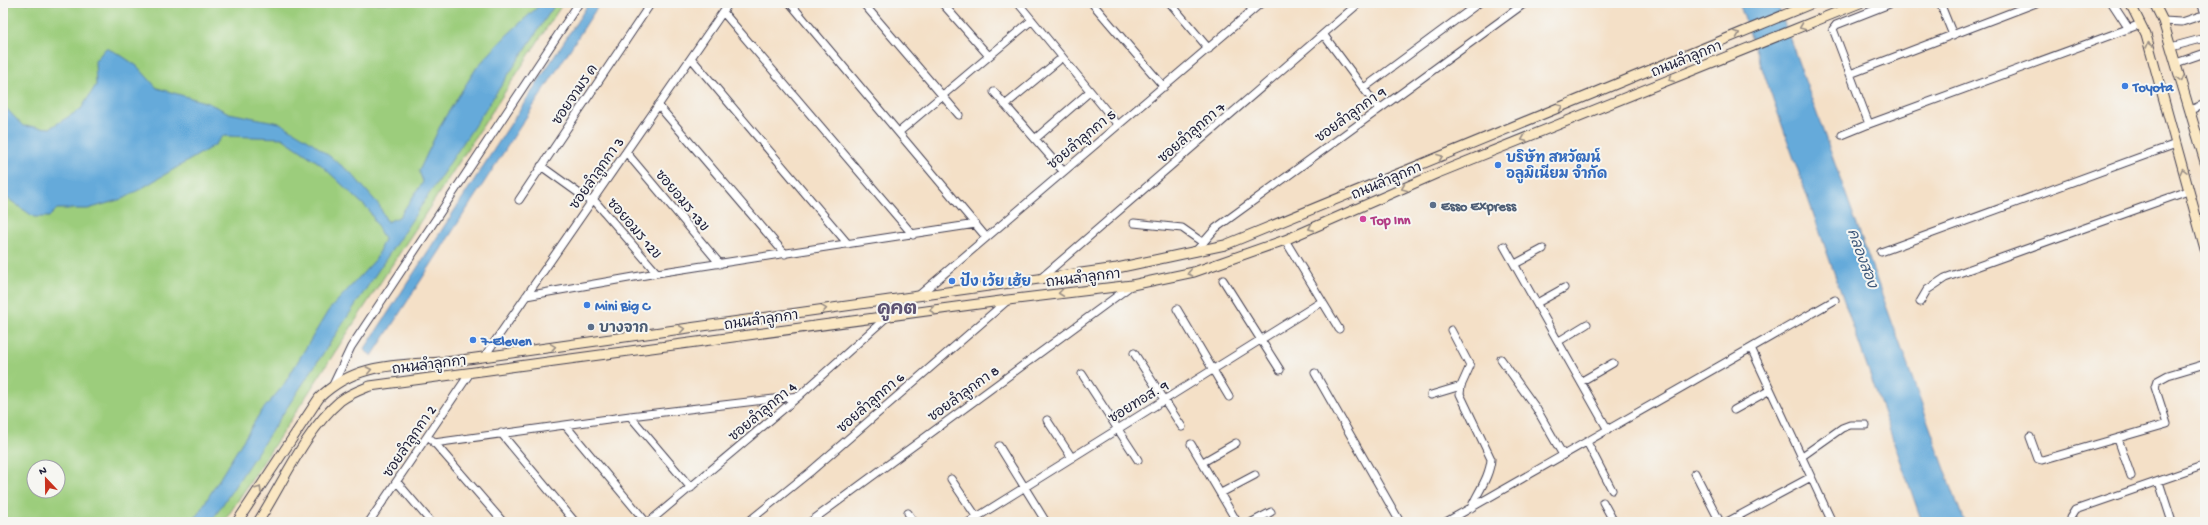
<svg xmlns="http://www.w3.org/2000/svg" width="2208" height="525" viewBox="0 0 2208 525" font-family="'Gochi Hand','Playpen Sans Thai',sans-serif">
<rect width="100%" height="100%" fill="#f6f6f2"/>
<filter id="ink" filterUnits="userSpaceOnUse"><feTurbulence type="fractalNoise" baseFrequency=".025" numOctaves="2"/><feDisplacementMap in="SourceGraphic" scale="8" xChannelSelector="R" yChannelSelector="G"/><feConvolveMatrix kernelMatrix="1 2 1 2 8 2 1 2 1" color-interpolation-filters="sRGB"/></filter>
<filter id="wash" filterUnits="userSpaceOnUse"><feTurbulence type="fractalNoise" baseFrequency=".012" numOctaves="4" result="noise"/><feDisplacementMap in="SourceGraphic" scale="16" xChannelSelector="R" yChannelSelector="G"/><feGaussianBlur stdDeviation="0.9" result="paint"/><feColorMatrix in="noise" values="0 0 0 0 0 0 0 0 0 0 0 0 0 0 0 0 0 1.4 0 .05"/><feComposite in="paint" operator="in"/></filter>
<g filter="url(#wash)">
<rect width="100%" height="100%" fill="#f4e0c7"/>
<path fill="#9ccd7c" stroke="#5f785c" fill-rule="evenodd" d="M3 3H563L224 522H3ZM34 467H58V491H34Z"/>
<path fill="#65aada" stroke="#44668a" d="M542 3H556L211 522H193L260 413 283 386 328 311 376 259 384 239 369 210 319 163 282 138 223 136 215 145 125 198 88 209H57L49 217H34L7 198H3V105L23 126 50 128 81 109 96 85 95 61 106 48 119 54 137 66 157 88 208 103 229 113 280 123 310 141 351 173 379 205 387 222 399 217 423 182 419 171 442 122 477 67 507 35Z
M589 3H600L372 356 364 350Z
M1739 3H1777L1964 522H1922Z"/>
</g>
<g filter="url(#ink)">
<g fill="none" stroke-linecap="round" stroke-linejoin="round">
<defs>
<path id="street" d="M790 3 986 237
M863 3 959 115
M942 3 989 56
M1018 3 1118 125
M1092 3 1164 87
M1170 3 1209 49
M1246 3 1253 10
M1892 3 1836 25 1833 29 1869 124 2141 24
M1940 3 1953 35
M2112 3 2129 29
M2201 3 2205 13
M723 12 913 235
M2163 21 2182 22 2200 16
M1323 34 1379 109
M2171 47 2205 38
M691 58 848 244
M2176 63 2205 53
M1850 74 2036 3
M1364 88 1479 3
M994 92 1063 171
M658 105 785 254
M1005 105 1058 61
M2190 110 2205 104
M899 132 1032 20
M1842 135 1869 124
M1035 139 1087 94
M626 152 720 264
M541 166 591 202
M593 199 657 273
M519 200 651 3
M1134 223 1182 228 1202 242
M1285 240 1339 329
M1504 246 1608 430
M1195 252 1216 228 1525 3
M1881 252 2176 144
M1515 264 1543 249
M1040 279 1359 3
M1223 280 1280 370
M526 296 657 273 976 224
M918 296 1261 3
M1920 302 1927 290 1945 278 2188 191
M1537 303 1564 288
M1177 309 1229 397
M1451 330 1470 366 1461 386 1460 394 1491 459C1490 476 1478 492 1471 508
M1559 341 1587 324
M1751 348 1832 522
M1134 353 1182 427
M484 357 729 3
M1501 359 1536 408 1563 455
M1315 373 1400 522
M1082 374 1138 460
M1582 381 1613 363
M333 385 351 347 579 3
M1431 395 1461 386
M1734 410 1770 390
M630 416 691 488
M1047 420 1072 458
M566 426 646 522
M501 433 575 522
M2030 437 2038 459 2042 460 2167 424 2155 387 2157 381 2168 375 2205 364
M2118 439 2131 476
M432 440 503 522
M1587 442 1612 490
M434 443 630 416 799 396
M1191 444 1237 522
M999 446 1046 522
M1801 457 1842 428 1850 425H1866
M1203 462 1236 443
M1695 473 1720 522
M951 479 980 522
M397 482 431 522
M2159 482 2172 522
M1221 493 1255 475
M1603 502 1614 522
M908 513 914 522
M369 522 470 373
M649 522 799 396 888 316
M748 522 810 472 1008 300
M810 522 1132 285
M969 522 1321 302
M1252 522 1271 512
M1446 522 1835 300
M1727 522 1811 477
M2071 522 2070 518 2075 510 2205 465"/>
<path id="secondary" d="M2130 3 2146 35 2205 249
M2154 3 2163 21 2205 162
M237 522 319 398C358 360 403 366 454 361L1117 268 1225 245 1813 3
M258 522C283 483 305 431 340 401 349 394 360 390 370 386L1008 300 1132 285 1194 272 1285 240 1438 173 1860 3"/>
</defs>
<use href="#street" stroke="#423e50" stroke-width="9"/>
<use href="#secondary" stroke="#423e50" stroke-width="11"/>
<use href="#street" stroke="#fff" stroke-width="7"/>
<use href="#secondary" stroke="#fae7c3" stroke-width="9"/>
</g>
<defs><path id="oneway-chevron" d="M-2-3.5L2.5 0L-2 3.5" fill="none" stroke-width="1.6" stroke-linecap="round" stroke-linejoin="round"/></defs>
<g stroke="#998e86">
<use href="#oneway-chevron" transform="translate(1802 27) rotate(158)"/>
<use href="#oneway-chevron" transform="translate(1737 34) rotate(-22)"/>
<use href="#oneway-chevron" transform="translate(2149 45) rotate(-105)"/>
<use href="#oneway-chevron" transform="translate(1671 79) rotate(158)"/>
<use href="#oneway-chevron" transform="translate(2181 79) rotate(74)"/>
<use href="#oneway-chevron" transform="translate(1560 107) rotate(-23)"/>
<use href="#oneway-chevron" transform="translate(1524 139) rotate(158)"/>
<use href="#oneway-chevron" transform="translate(1440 157) rotate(-22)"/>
<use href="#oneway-chevron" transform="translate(2183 171) rotate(-104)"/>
<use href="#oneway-chevron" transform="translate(1404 188) rotate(157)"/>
<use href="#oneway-chevron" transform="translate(1311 228) rotate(156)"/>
<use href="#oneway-chevron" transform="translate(1190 273) rotate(168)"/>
<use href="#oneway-chevron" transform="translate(1061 293) rotate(173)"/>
<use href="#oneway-chevron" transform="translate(824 309) rotate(-8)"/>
<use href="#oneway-chevron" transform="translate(932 310) rotate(172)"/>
<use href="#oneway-chevron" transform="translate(682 329) rotate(-8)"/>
<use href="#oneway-chevron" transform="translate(553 347) rotate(-9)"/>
<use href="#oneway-chevron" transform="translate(369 370) rotate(-12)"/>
<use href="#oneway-chevron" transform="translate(259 489) rotate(-57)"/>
</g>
</g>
<g fill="#3f7fe0" stroke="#f6f6f2" stroke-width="1.5">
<circle cx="2125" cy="86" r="4"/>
<circle cx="1498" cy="165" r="4"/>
<circle cx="952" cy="281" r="4"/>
<circle cx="587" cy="305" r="4"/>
<circle cx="473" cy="340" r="4"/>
</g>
<g fill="#5c6f8a" stroke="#f6f6f2" stroke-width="1.5">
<circle cx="1433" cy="205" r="4"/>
<circle cx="591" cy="327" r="4"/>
</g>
<circle fill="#d1479c" stroke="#f6f6f2" stroke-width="1.5" cx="1363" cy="219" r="4"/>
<g text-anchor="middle" stroke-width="4" stroke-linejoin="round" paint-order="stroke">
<g font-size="14" fill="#22223b" stroke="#f6f6f2">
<text transform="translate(1686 58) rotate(-22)" y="5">ถนนลำลูกกา</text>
<text transform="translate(574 94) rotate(-56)" y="5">ซอยจามร ค</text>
<text transform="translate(1350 114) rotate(-36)" y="5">ซอยลำลูกกา 9</text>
<text transform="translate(1191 132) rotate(-41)" y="5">ซอยลำลูกกา 7</text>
<text transform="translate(1081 139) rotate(-40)" y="5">ซอยลำลูกกา 5</text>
<text transform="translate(596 173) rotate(-55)" y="5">ซอยลำลูกกา 3</text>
<text transform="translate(1386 180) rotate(-23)" y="5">ถนนลำลูกกา</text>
<text transform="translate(683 200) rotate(50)" y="5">ซอยอมร 13ข</text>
<text transform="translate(635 228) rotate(49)" y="5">ซอยอมร 12ข</text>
<text transform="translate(1083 277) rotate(-7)" y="5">ถนนลำลูกกา</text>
<text transform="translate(761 319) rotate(-8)" y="5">ถนนลำลูกกา</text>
<text transform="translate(429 364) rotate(-7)" y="5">ถนนลำลูกกา</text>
<text transform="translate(963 393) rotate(-36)" y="5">ซอยลำลูกกา 8</text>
<text transform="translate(1138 401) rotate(-32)" y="5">ซอยทอส. 9</text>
<text transform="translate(870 402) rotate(-41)" y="5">ซอยลำลูกกา 6</text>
<text transform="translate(762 411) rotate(-40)" y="5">ซอยลำลูกกา 4</text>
<text transform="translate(409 441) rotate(-56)" y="5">ซอยลำลูกกา 2</text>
</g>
<g font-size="14" font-weight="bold" fill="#366cbe" stroke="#f6f6f2" text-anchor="start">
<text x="2133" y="91">Toyota</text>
<text x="1506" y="162">บริษัท สหวัฒน์<tspan x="1506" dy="16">อลูมิเนียม จำกัด</tspan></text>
<text x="960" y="286">ปัง เว้ย เฮ้ย</text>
<text x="595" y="310">Mini Big C</text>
<text x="481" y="345">7-Eleven</text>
</g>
<g font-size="14" font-weight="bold" fill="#4e5e75" stroke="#f6f6f2" text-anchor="start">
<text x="1441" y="210">Esso Express</text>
<text x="599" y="332">บางจาก</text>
</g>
<g font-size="14" font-weight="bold" fill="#b23c85" stroke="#f6f6f2" text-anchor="start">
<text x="1371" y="224">Top Inn</text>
</g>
<g font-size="15" font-style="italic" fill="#3d587b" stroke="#f6f6f2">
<text transform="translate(1863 258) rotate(70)" y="5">คลองสอง</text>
</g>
<g font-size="18" font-weight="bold" fill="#5e5372" stroke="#f6f6f2">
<text x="897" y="314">คูคต</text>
</g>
</g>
<rect width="2208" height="525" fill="none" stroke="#f6f6f2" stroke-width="16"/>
<g transform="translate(46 479) rotate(338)"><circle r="19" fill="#f6f6f2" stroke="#a1a1a9"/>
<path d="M0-3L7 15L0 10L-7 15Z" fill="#c8321e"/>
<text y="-6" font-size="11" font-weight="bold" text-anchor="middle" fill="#22223b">N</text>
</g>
</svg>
